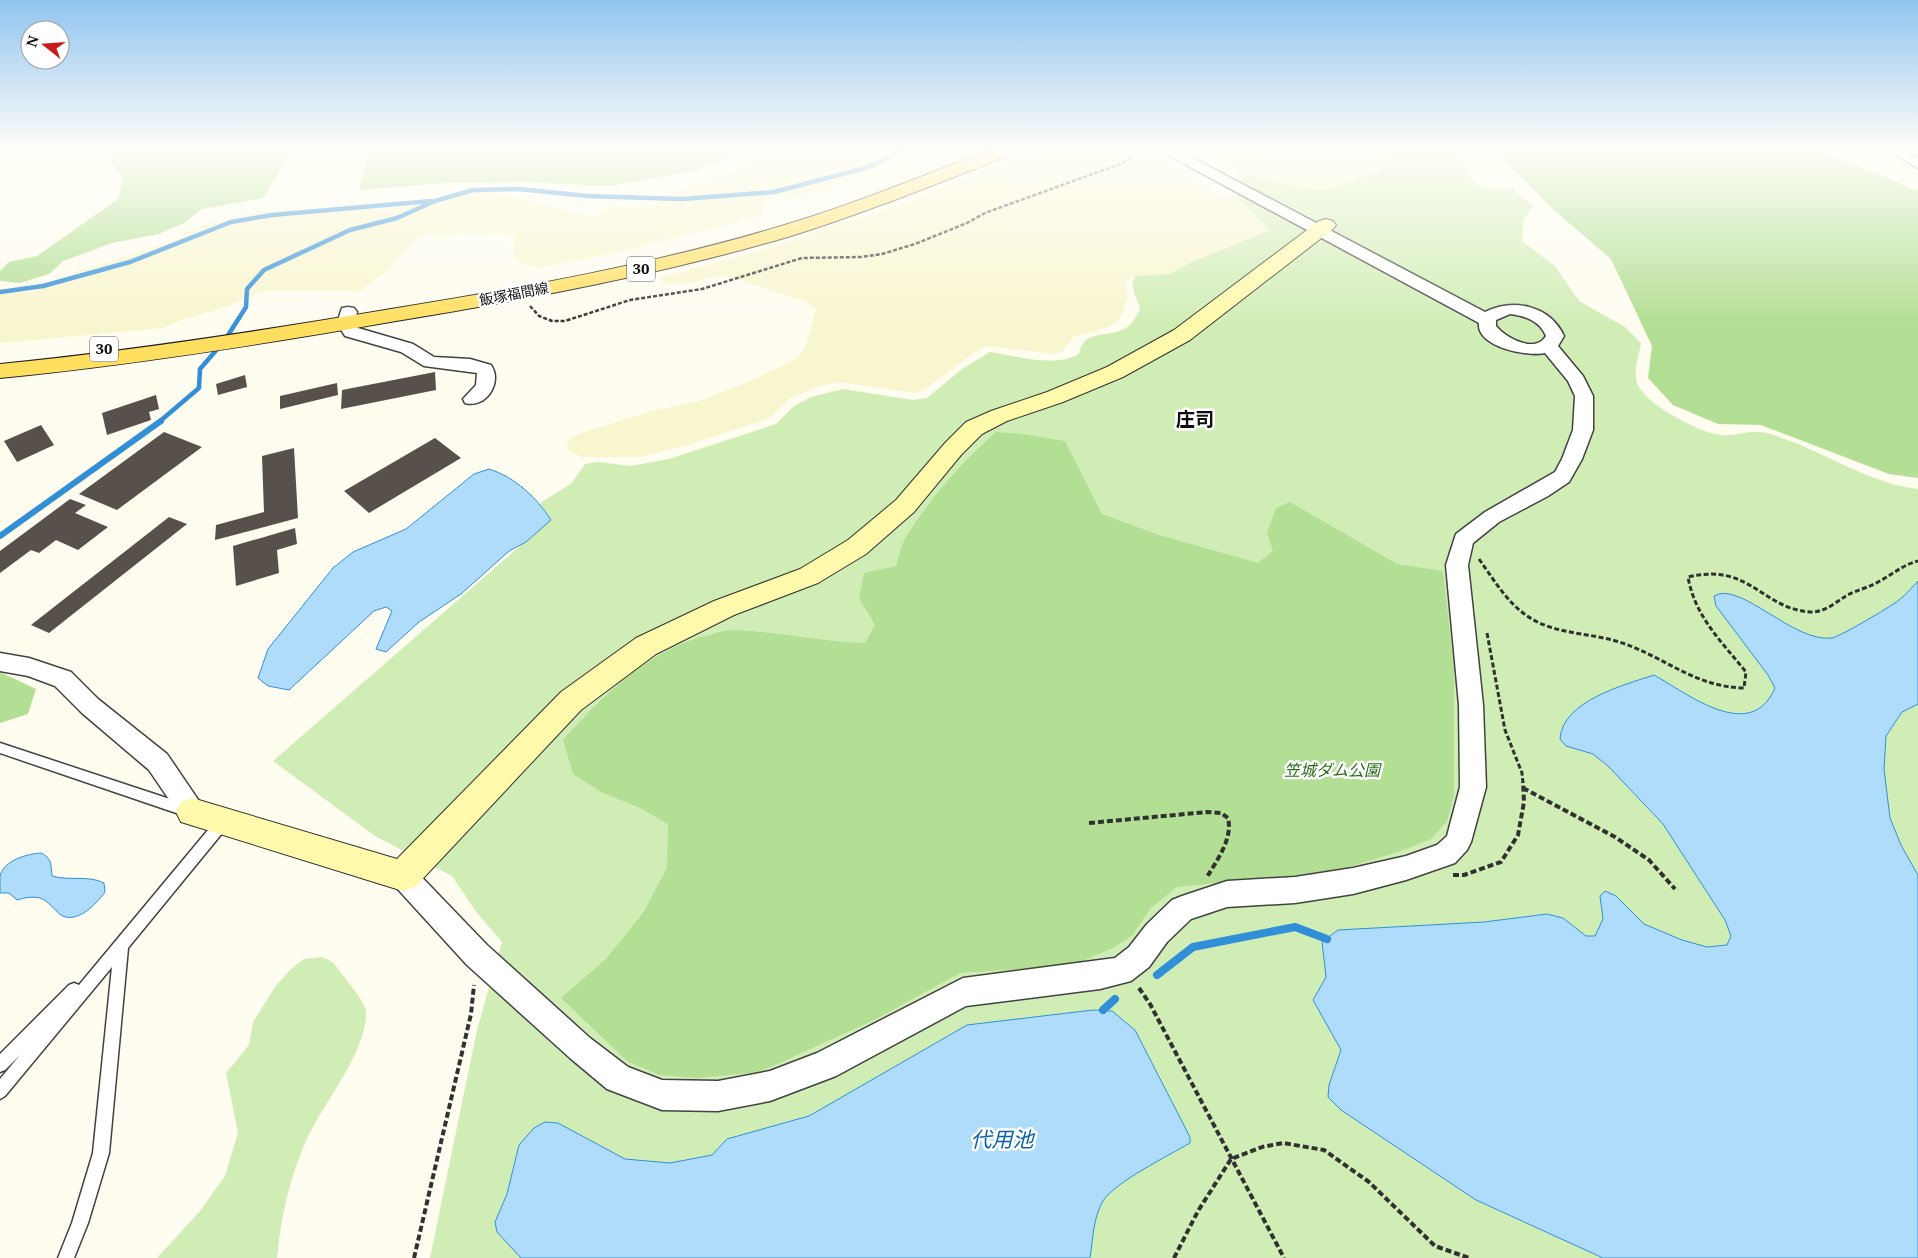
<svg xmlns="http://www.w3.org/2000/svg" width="1918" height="1258" viewBox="0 0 1918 1258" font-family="'Noto Serif','Noto Sans JP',serif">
<rect width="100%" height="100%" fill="#fffdf0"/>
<path fill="#f8f6ce" d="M764 148H932L816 192 798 196 770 198 762 209 761 216 622 251 549 266 537 267 519 263 513 253 516 235 476 233 420 236 384 273 360 291 272 290 258 293 223 308 181 320 163 328 0 343V289L32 292 49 286 76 272 185 237 183 232 221 220 258 212 298 209H389L473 190 532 201 596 218 608 207 649 208 676 191 702 184 718 175 739 172Z
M1042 148H1143L1220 196 1238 198 1270 230 1190 263 1170 274 1135 276 1125 282 1128 298 1119 320 1108 327 1073 337 1062 352 1054 354 986 346 974 353 925 389 915 393 839 382 817 387 792 397 768 419 687 445 640 457H581L567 449 568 441 578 434 652 411 700 401 751 381 798 358 806 345 816 309 801 300 723 275 690 283 667 284 662 282 661 277 756 252 907 202Z
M1199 148H1389L1384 151 1398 162 1333 189H1308L1242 173Z"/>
<path fill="#d1edb6" d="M1389 148H1449L1465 161 1472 181 1486 189H1513L1534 206 1524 219 1522 241 1555 266 1579 301 1625 327 1641 343C1639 357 1633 369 1637 383 1643 403 1696 430 1715 434 1733 438 1747 430 1761 432 1771 433 1784 439 1793 442 1834 458 1874 484 1918 489V1258H430L477 1030 502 942 477 913 452 876 375 836 273 761 550 520 540 503 571 484 585 464 597 462 631 466 669 459 776 424 794 406 811 397 843 389 913 400 927 398 962 369 990 352C1017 356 1054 368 1079 354 1084 328 1106 339 1126 328 1132 325 1136 316 1140 310L1132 285 1135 276 1170 274 1190 263 1270 230 1238 198 1242 173 1308 189H1333L1397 162 1383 151Z
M322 957C326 959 332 961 335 965 341 973 366 1003 366 1011 368 1051 322 1104 306 1141 289 1179 281 1217 277 1258H157L200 1211 225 1176 238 1133 226 1073 249 1045 253 1022 275 987 290 970 304 959Z"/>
<path fill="#b3df94" d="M109 148H303L289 157 263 198 202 209 184 223 159 234 112 243 63 261 49 274 20 283 0 281V271L9 262 37 256 118 199 123 180 107 155Z
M369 148H743L728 158 694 171 609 186 524 182 445 183 359 190Z
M1491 148H1815L1918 191V478L1889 474 1761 425 1718 424 1673 405 1648 378 1652 346 1611 259 1554 210Z
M996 432 1023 434 1065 441 1102 514 1159 535 1258 563 1273 551 1267 533 1276 508 1290 502 1397 564 1443 571 1454 669V795L1447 821 1431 839 1401 851 1333 872 1177 887 1150 909 1132 936 1113 948 1080 962 1038 968 960 973 874 1020 760 1072 698 1078 659 1075 627 1061 561 998 606 959 643 913 667 868 668 824 640 808 601 792 573 774 563 740C603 695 649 649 709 635 716 633 725 630 732 630 776 631 820 642 865 643L875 625 859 598 864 573 896 566C899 557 901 545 906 537 930 498 962 462 996 432Z
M0 672 36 689 28 714 0 723Z"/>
<path fill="#b0dcfb" stroke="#318fd8" d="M489 469C515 477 537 498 551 520L526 542 509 551 461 594 419 622 386 652 376 649 392 611 386 607 374 611 289 690 268 686 258 678 268 649 333 568 353 552 406 529 474 474Z
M1918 581V704L1902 712 1886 736 1884 769 1890 818 1901 845 1918 875V1258H1603L1476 1200 1341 1110 1328 1097 1329 1085 1341 1050 1313 1000 1326 977 1322 942 1338 930 1484 922 1547 914 1563 918 1586 936H1595L1603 919 1600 896 1605 891 1616 896 1644 924 1682 940 1707 947 1727 945 1731 936 1725 920 1663 824 1608 766 1593 754 1566 746 1560 739C1562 701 1624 685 1654 675 1688 694 1751 744 1775 688L1768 675 1716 606 1714 596C1740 580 1793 643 1832 638 1841 636 1890 607 1899 600 1906 595 1912 587 1918 581Z
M41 853C52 858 51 865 52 876 69 881 89 875 104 883L105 892C97 903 77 925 61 915 54 910 49 901 40 898 32 896 24 898 17 900L9 893H0C0 888 0 881 0 876 4 860 27 854 41 853Z
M1093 1010 1112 1011 1135 1030 1190 1137V1143C1168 1156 1115 1182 1103 1201 1093 1218 1093 1239 1090 1258H521L497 1232 495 1222 507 1194 519 1145 534 1128 545 1122 558 1123 625 1159 670 1163 712 1155 727 1139 809 1116 967 1025Z"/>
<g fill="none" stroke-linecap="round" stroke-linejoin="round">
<path stroke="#318fd8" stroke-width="4.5" d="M0 292 43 286 130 262 231 222 272 215 431 201
M159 422 199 388 200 369 225 340 246 307 247 289 264 270 350 230 397 218 435 201 473 190 519 189 587 196 682 199 774 192 869 167 906 148"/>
<path stroke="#318fd8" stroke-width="6" d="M0 536 161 421"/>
<path stroke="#318fd8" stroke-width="8" d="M1157 975 1193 947 1295 927 1327 939
M1103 1010 1115 999"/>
</g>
<path fill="#58504a" d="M435 372 436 390 341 409 342 390Z
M245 375 247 387 218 395 216 384Z
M337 383 338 395 280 409V396Z
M156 395 159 409 149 412 151 420 107 435 102 413Z
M41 425 54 445 17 462 4 441Z
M164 432 202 447 117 510 79 494Z
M435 438 461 458 369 513 344 491Z
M294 448 298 518 215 540 216 525 264 512 262 456Z
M70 499 86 505 75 513 108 527 78 550 56 540 39 553 31 550 0 573V551Z
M169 517 187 524 49 633 31 625Z
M295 528 297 544 277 550 279 573 236 586 233 546Z"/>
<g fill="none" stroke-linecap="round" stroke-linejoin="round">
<defs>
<path id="lane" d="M0 743 188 805 193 807 194 811 193 815 188 817 0 753Z
M223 816 228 818 229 822 228 826 128 948 109 1153 88 1223 74 1258H58L72 1223 93 1153 112 967 5 1096 0 1099V1079L20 1055 5 1070 0 1072V1054L69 985 74 983 79 985 218 818Z"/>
<path id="street" d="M1155 148H1174L1485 312C1513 298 1550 305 1564 336L1558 346 1583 376 1593 396V430L1582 459 1569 482 1548 496 1499 522 1473 543 1468 565 1483 705 1486 787 1471 842 1467 850 1455 863 1406 880 1353 894 1295 903 1227 907 1191 919 1167 942 1149 967 1131 981 1100 989 966 1006 836 1076 770 1101 718 1111 662 1110 607 1089 570 1058 467 965 394 885 390 876 394 867 403 864 412 867 487 945 590 1038 628 1067 662 1080 718 1081 770 1071 817 1053 963 978 1115 958 1129 947 1147 924 1172 900 1182 896 1227 881 1295 877 1353 868 1406 856 1437 845 1447 836 1460 787 1459 705 1446 565 1456 534 1485 512 1555 472 1562 459 1573 430 1575 396 1568 381 1545 353C1528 357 1476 347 1479 323ZM1510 314C1526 316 1540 321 1546 336 1535 354 1506 338 1496 326V320Z
M1883 148H1901L1918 158V168Z
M348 307 354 308 357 312 355 323 358 328 413 344 434 357 470 359 491 365C503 382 486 409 465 403L463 399 476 385 477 373 424 366 401 352 345 336 337 323 342 308Z
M0 653 29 658 71 672 98 699 167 754 201 804 205 812 201 820 192 823 183 820 149 770 82 713 55 686 28 676 0 671Z"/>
<path id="secondary" d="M1326 219 1333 221 1336 225 1333 229 1190 340 1123 377 1063 402 1007 421 982 434 961 455 914 512 866 554 818 583 734 615 656 654 581 710 415 887 403 891 181 822 176 812 181 802 192 798 397 859 561 692 636 638 714 601 800 569 848 540 896 500 945 443 966 422 991 411 1047 392 1107 367 1174 330 1319 221Z"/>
<path id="primary" d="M995 148H1020L1018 152C943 181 868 212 791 236 662 274 529 299 396 321 264 344 133 365 0 378V364C131 351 261 331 391 309 521 288 651 265 778 227 852 205 923 176 995 148Z"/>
</defs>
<use href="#lane" stroke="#424242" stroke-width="3"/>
<use href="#street" stroke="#424242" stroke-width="3"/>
<use href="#secondary" stroke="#313131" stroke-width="2"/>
<use href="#primary" stroke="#202020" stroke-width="2"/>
<path stroke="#313131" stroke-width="2.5" stroke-dasharray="4 2" stroke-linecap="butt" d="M530 306 539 316 552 321H565L630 300 702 289 802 258 861 257 882 254 915 244 967 223 985 213 1123 163 1131 158V148"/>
<path stroke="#313131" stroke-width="3" stroke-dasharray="5 2.5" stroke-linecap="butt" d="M1479 559C1494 580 1509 606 1532 619 1557 634 1589 633 1616 641 1663 655 1693 687 1744 688L1746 672C1722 642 1695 617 1688 577 1751 562 1762 610 1812 612 1825 612 1836 602 1846 596 1856 590 1868 588 1878 582 1892 575 1902 565 1918 561
M1487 633 1505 730 1522 773 1523 783"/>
<path stroke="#313131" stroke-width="4" stroke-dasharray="6 3" stroke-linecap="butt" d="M1523 788 1615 837 1649 860 1675 889
M1089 823 1207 812 1221 813 1228 818C1233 839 1217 860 1207 877
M1453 875H1464L1501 862 1518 835 1524 802 1523 782
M1139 988 1150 1004 1284 1258
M414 1258 471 1014 474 985
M1174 1258 1198 1211 1231 1159 1262 1147 1283 1143 1324 1150 1369 1182 1435 1246 1469 1258"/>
<use href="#lane" fill="#fff" fill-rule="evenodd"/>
<use href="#street" fill="#fff" fill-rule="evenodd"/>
<use href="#secondary" fill="#fff9ab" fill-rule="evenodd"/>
<use href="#primary" fill="#ffdf60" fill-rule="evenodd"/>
</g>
<linearGradient id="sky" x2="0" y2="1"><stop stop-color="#91c4f0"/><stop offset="0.46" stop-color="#fffef8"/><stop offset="1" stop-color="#fffef8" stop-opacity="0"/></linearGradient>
<rect width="1918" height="325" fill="url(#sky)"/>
<g text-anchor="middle" stroke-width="5" stroke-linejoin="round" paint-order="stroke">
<g font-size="14" fill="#0f0f0f" stroke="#fff">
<text transform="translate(514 294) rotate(-11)" y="5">飯塚福間線</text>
</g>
<g fill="#fff" stroke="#575757" stroke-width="1">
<rect x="627" y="256.5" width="28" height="25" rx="4"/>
<rect x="90" y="336.5" width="28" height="25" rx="4"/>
</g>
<g font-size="15" font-weight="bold" fill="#0f0f0f">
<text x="641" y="274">30</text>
<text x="104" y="354">30</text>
</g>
<g font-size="16" font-style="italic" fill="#276d19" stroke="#fff">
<text x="1332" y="776">笠城ダム公園</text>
</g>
<g font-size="19" font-weight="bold" fill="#0f0f0f" stroke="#fff">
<text x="1195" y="426">庄司</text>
</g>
<g font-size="21" font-style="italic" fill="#0d60ac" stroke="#fff">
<text x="1002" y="1147">代用池</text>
</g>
</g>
<g transform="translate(45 45) rotate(287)"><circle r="24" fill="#ffffff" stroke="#9f9f9f"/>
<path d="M0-4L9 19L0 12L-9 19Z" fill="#cb1a1c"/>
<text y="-8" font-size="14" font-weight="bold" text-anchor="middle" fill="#0f0f0f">N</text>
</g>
</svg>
